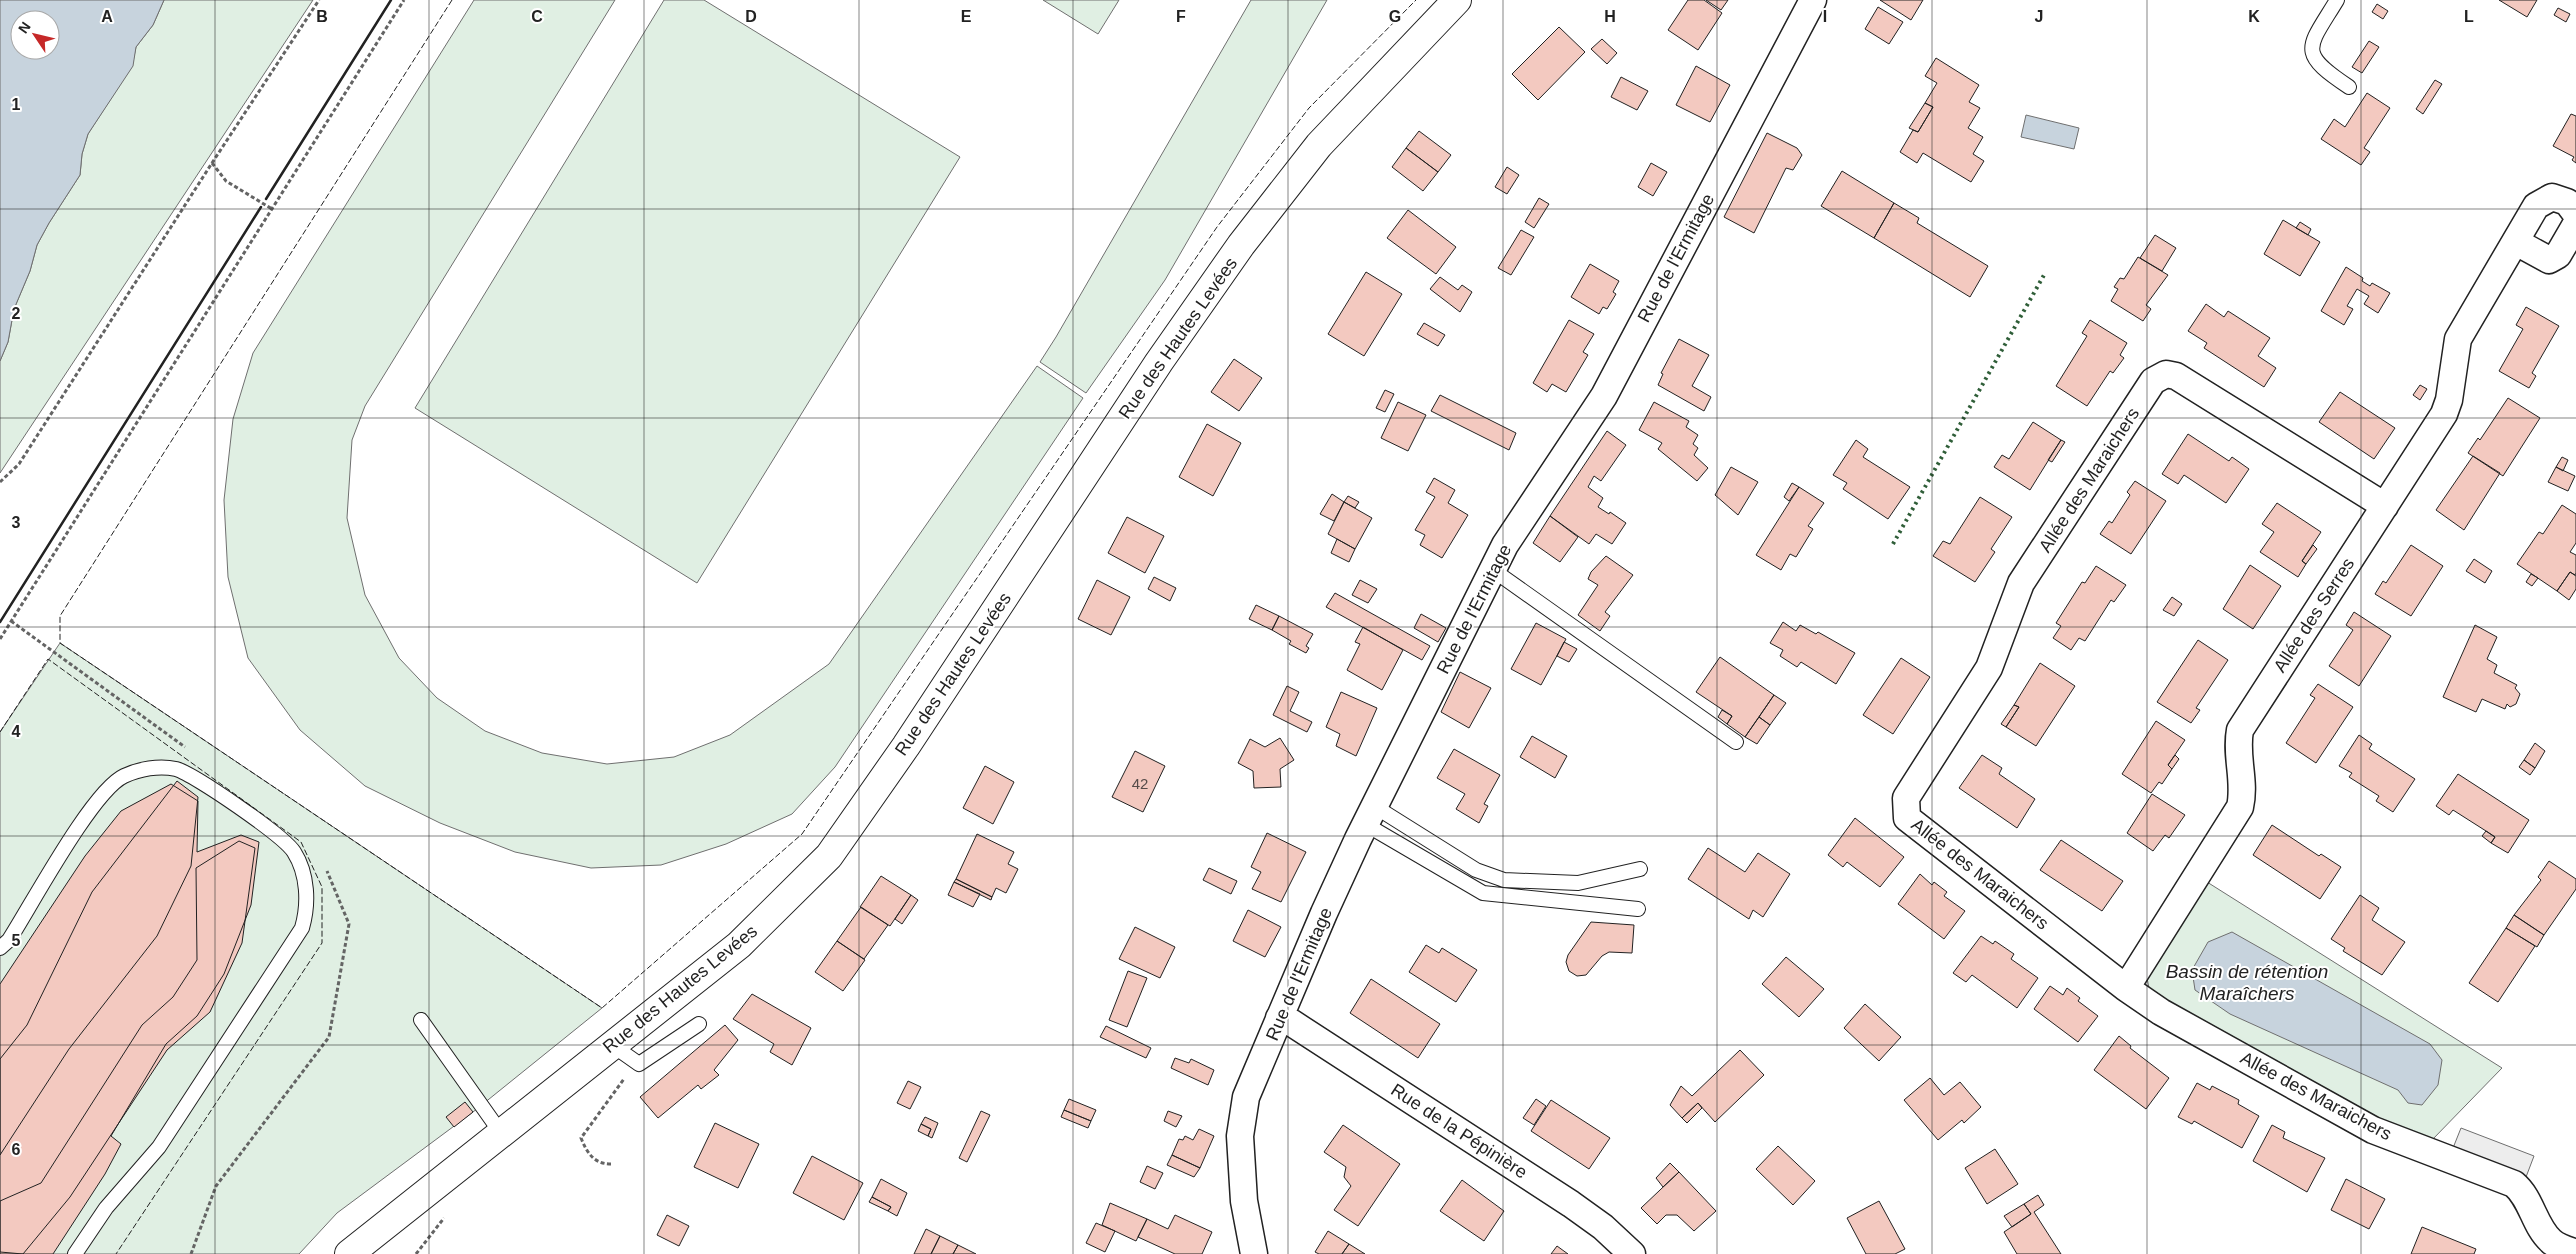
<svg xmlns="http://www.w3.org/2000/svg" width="2576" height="1254" viewBox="0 0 2576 1254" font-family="Helvetica,sans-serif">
<rect width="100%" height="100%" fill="#fff"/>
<path fill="#e0efe3" stroke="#6f6f6f" d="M164 0H313L0 473V361L8 342 14 309 30 271 37 245 49 223 80 175 82 154 88 134 132 66 136 47 153 25Z
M474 0H615L365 406 352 440 347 518 365 595 399 658 437 698 485 731 542 753 607 764 674 757 730 735 829 664 1037 366 1083 398 835 767 792 814 726 844 661 865 591 868 515 852 440 823 365 786 300 730 248 658 228 577 224 500 233 419 253 353Z
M664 0H704L960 157 697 583 415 408Z
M1043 0H1119L1098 34Z
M1251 0H1327L1165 280 1086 393 1040 362 1056 337Z
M60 643 602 1008 473 1112 337 1213 299 1254H0V732Z
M2207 882 2502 1068 2432 1140 2370 1114 2168 1004 2149 988 2146 973Z"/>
<path fill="#ededed" stroke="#6f6f6f" d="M2461 1128 2534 1156 2526 1177 2453 1148Z"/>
<path fill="#c7d3dd" stroke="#6f6f6f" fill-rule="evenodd" d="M0 0H164L153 25 136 47 133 66 88 134 82 154 80 175 49 223 37 245 30 271 14 309 8 342 0 361ZM20 20H50V50H20Z
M2026 115 2079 128 2074 149 2021 137Z
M2232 932 2430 1044 2442 1060 2438 1085 2422 1105 2408 1103 2398 1090 2230 1014 2195 990 2192 970 2208 942Z"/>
<path fill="#f3c9c0" stroke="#222" d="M1688 0H1704L1722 13 1698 50 1668 30Z
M1706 0H1728L1721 10Z
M1880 0H1923L1911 20Z
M2499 0H2537L2527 17Z
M2377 4 2388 11 2383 19 2372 12Z
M1878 7 1903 22 1889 44 1865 29Z
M2558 8 2570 14 2566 22 2554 15Z
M1559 27 1585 52 1538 100 1512 74Z
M1602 39 1617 53 1607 64 1591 49Z
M2369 41 2379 47 2362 73 2352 67Z
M1936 58 1979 85 1969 102 1980 108 1968 128 1983 137 1973 154 1984 161 1971 182 1923 153 1917 163 1900 152 1913 130 1918 132 1933 107 1925 103 1937 83 1925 76Z
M1696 66 1730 85 1710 122 1676 105Z
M1621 77 1648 91 1637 110 1611 97Z
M2435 80 2442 84 2423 114 2416 109Z
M2367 93 2390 108 2364 148 2370 152 2361 165 2321 139 2334 119 2345 127Z
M1925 103 1933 107 1918 132 1909 128Z
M2571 114 2576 116V163L2572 160 2574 157 2553 146Z
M1419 131 1451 155 1438 172 1406 148Z
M1767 133 1797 148 1802 155 1793 170 1786 168 1754 233 1724 217Z
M1406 148 1438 172 1423 191 1392 167Z
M1651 163 1667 172 1653 196 1638 187Z
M1507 167 1519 175 1507 194 1495 187Z
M1842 171 1894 203 1874 238 1821 206Z
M1539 198 1549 204 1534 228 1525 222Z
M1894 203 1919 218 1917 223 1988 266 1970 297 1874 238Z
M1408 210 1456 247 1436 274 1387 238Z
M2283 220 2320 242 2300 276 2264 254Z
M2300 222 2311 229 2308 235 2296 228Z
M1521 230 1534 237 1511 275 1498 268Z
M2155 235 2176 248 2162 271 2140 258Z
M2138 257 2168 275 2146 305 2151 309 2143 321 2111 301 2118 289 2114 287 2120 278 2124 279Z
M1590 264 1619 281 1613 292 1616 294 1607 309 1603 307 1599 314 1571 297Z
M2346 267 2363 278 2362 281 2370 286 2372 283 2390 293 2378 313 2364 304 2369 296 2357 289 2347 306 2353 309 2344 325 2321 311Z
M1366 272 1402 294 1364 356 1328 334Z
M1440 277 1458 290 1462 285 1472 292 1460 312 1430 289Z
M2206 304 2224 317 2228 311 2270 338 2258 356 2276 368 2264 387 2204 348 2207 343 2188 331Z
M2526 307 2559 326 2532 373 2536 376 2529 388 2499 371 2523 329 2516 325Z
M1569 320 1594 334 1583 352 1588 355 1566 392 1552 384 1547 392 1533 383Z
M2090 320 2127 343 2120 355 2124 358 2113 373 2110 371 2087 406 2056 386 2087 336 2082 333Z
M1424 323 1445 335 1438 346 1417 334Z
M1679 339 1709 355 1692 386 1711 397 1704 411 1658 385 1663 374 1661 373Z
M1234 359 1262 378 1239 411 1211 392Z
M2420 385 2427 389 2420 400 2413 395Z
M1385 390 1394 394 1385 412 1376 408Z
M2340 392 2395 428 2374 459 2319 422Z
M1440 395 1516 433 1509 450 1431 411Z
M2508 398 2540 418 2503 476 2468 453 2478 438 2480 440Z
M1398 402 1426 415 1408 451 1381 438Z
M1654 402 1689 421 1686 427 1698 435 1693 444 1698 448 1694 455 1708 468 1697 481 1658 449 1662 443 1639 430Z
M2033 422 2061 440 2030 490 1994 467 2002 455 2009 459Z
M1207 424 1241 443 1213 496 1179 477Z
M1607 431 1626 445 1601 481 1594 476 1588 487 1603 498 1598 507 1609 514 1610 512 1626 523 1612 544 1596 534 1589 544 1550 516Z
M2188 434 2229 461 2232 457 2249 469 2226 503 2184 475 2178 484 2162 474Z
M1856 440 1868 449 1863 457 1910 487 1888 519 1843 489 1847 483 1833 475Z
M2061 440 2065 442 2052 462 2048 460Z
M2473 456 2500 473 2464 530 2436 510Z
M2562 457 2568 460 2563 471 2556 467Z
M1731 467 1758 482 1738 515 1715 495Z
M2556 467 2575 476 2568 491 2548 482Z
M1434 478 1455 490 1448 503 1468 515 1442 558 1420 545 1425 535 1415 530 1435 497 1426 492Z
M2135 481 2166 501 2131 554 2100 534 2109 521 2112 523 2130 495 2127 492Z
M1792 483 1799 487 1789 501 1784 497Z
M1799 487 1824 503 1808 526 1813 529 1796 557 1790 554 1781 570 1756 555Z
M1332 494 1344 502 1334 521 1320 514Z
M1348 496 1359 502 1355 508 1344 502Z
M1980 497 2012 517 1991 549 1995 552 1975 582 1933 556 1943 541 1950 544Z
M1344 502 1372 518 1355 549 1328 534Z
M2277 503 2321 532 2302 561 2306 564 2298 577 2260 552 2274 532 2262 524Z
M2562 505 2576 514V543L2570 552 2576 555V573L2575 575 2570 572 2557 591 2517 564 2539 532 2543 534Z
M1550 516 1578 537 1560 562 1533 543Z
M1127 517 1164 536 1145 573 1108 553Z
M1337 539 1355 549 1349 562 1331 553Z
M2313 545 2317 549 2306 564 2302 561Z
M2411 545 2443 566 2411 616 2375 594 2383 581 2386 583Z
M1606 556 1633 575 1605 612 1610 616 1600 631 1578 615 1598 585 1588 579 1591 572Z
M2474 559 2492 571 2485 583 2466 571Z
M2250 565 2281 586 2253 629 2223 609Z
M2096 566 2126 585 2114 602 2111 600 2085 641 2079 638 2071 650 2053 638 2061 626 2056 623 2082 582 2085 583Z
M2570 572 2576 576V589L2569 600 2557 591Z
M2531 574 2538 578 2532 586 2526 582Z
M1154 577 1176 588 1170 601 1148 589Z
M1097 580 1130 597 1111 635 1078 619Z
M1360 580 1377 589 1368 603 1352 595Z
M1335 593 1430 646 1422 660 1326 607Z
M2172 597 2182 604 2174 616 2163 610Z
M1256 605 1279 616 1272 630 1249 619Z
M2354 612 2391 636 2359 686 2329 666 2353 630 2346 625Z
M1421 614 1446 628 1438 642 1414 628Z
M1279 616 1313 634 1306 646 1309 648 1306 653 1289 644 1291 641 1272 630Z
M1783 622 1796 631 1800 625 1816 634 1818 632 1855 653 1836 684 1801 662 1797 667 1780 656 1783 650 1770 643Z
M1536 623 1566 639 1541 685 1511 669Z
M2475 625 2497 637 2487 659 2497 665 2494 673 2517 685 2515 688 2520 694 2516 704 2510 707 2507 704 2505 709 2482 699 2476 712 2443 697Z
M1363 627 1403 650 1382 690 1347 670 1360 644 1355 642Z
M2198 640 2228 660 2196 708 2200 710 2191 723 2157 702Z
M1564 642 1577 649 1569 662 1557 656Z
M1720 657 1774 695 1745 737 1727 724 1732 716 1696 692Z
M1901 658 1930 677 1893 734 1863 715Z
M2040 663 2075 686 2036 746 2006 727 2019 707 2014 705Z
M1460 672 1491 688 1469 728 1441 712Z
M2318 684 2353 707 2316 763 2286 743 2315 698 2310 695Z
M1287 686 1299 692 1290 711 1312 722 1307 732 1273 715Z
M1341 692 1377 708 1356 756 1336 746 1340 734 1326 727Z
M1774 695 1786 703 1770 725 1759 717Z
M2014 705 2019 707 2006 727 2001 724Z
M1722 710 1732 716 1727 724 1718 717Z
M1759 717 1770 725 1757 744 1745 737Z
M2156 721 2185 740 2168 765 2172 769 2162 784 2159 782 2151 793 2122 774Z
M2359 735 2372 744 2369 749 2415 779 2393 812 2376 801 2379 796 2349 777 2352 773 2339 766Z
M1532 736 1567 756 1555 778 1520 757Z
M1280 738 1294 760 1280 769 1281 787 1254 788 1253 771 1238 763 1250 739 1265 747Z
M2535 743 2545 751 2535 768 2524 760Z
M1454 749 1500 775 1484 804 1488 806 1479 823 1456 809 1465 794 1437 778Z
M1135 751 1165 766 1143 812 1112 797Z
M1982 755 2002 768 1999 774 2035 799 2017 828 1959 788Z
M2175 755 2179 759 2172 769 2168 765Z
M2524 760 2535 768 2530 775 2519 767Z
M985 766 1014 782 993 824 963 808Z
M2458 774 2529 820 2508 853 2491 843 2495 837 2486 831 2453 810 2449 815 2436 806Z
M177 781 198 797 191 866 157 936 69 1049 0 1155V1059L27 1025 92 892Z
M171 784 198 801 197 852 241 835 259 842 251 905 224 974 197 1016 166 1044 111 1136 121 1144 105 1174 53 1254H0V984L85 856 121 811Z
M2152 794 2185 815 2169 838 2165 835 2153 851 2127 833Z
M1855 818 1904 857 1880 887 1847 862 1843 867 1828 855Z
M2272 825 2319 856 2321 854 2341 867 2320 899 2253 855Z
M2486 831 2495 837 2491 843 2482 836Z
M1267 833 1306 852 1281 902 1252 889 1261 872 1251 867Z
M977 834 1014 852 1008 864 1018 869 1006 893 996 888 992 897 956 879Z
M2061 840 2123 881 2102 911 2040 870Z
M239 841 255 848 242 943 210 1012 167 1050 70 1197 23 1254 0 1252V1201L41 1183 142 1025 173 997 197 960 196 868Z
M1708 848 1745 872 1758 853 1790 874 1763 917 1753 910 1749 919 1688 879Z
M2549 861 2576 879V889L2544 935 2514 915 2541 880 2538 877Z
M1209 868 1237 881 1231 894 1203 880Z
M1920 874 1932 885 1934 882 1947 892 1944 896 1965 911 1944 939 1898 904Z
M881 876 911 895 890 926 860 907Z
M956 879 992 897 991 900 954 882Z
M954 882 980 894 973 907 948 895Z
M911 895 918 900 902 924 895 919Z
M2360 895 2379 908 2372 920 2405 942 2382 975 2343 951 2345 948 2331 939Z
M861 907 888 925 864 959 837 941Z
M1248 910 1281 927 1265 957 1233 941Z
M2514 915 2544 935 2537 947 2506 928Z
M1591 922 1634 925 1632 953 1609 952 1602 956 1586 975 1577 976 1569 971 1566 962 1568 955Z
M1135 927 1175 947 1160 978 1119 959Z
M2506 928 2535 946 2498 1002 2469 983Z
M1981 936 1993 944 1995 941 2014 954 2011 959 2038 978 2017 1008 1972 975 1966 982 1953 973Z
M837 941 865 960 843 991 815 972Z
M1426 945 1439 953 1442 948 1477 970 1456 1002 1409 972Z
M1786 957 1824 989 1799 1017 1762 984Z
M1128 971 1147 978 1127 1027 1109 1020Z
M1371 979 1440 1024 1418 1058 1350 1013Z
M2050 986 2063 995 2067 988 2080 998 2078 1001 2098 1016 2078 1042 2034 1009Z
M752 994 811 1028 792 1065 770 1052 774 1044 733 1019Z
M1865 1004 1901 1037 1879 1061 1844 1028Z
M725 1025 738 1040 714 1070 719 1075 701 1089 698 1085 658 1118 640 1097Z
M1106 1026 1151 1048 1146 1058 1100 1037Z
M2119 1036 2131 1046 2130 1048 2169 1078 2146 1109 2094 1070Z
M1740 1050 1764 1075 1715 1122 1698 1103 1682 1118 1670 1105 1681 1086 1692 1096Z
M1175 1058 1189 1063 1191 1059 1214 1070 1208 1085 1171 1068Z
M1930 1078 1944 1095 1960 1082 1981 1107 1964 1123 1962 1120 1938 1140 1904 1100Z
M908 1081 921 1087 910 1109 897 1103Z
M2197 1083 2210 1090 2212 1086 2239 1100 2238 1104 2259 1116 2242 1148 2194 1121 2192 1124 2178 1117Z
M1069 1099 1096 1110 1091 1121 1064 1110Z
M1536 1099 1546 1106 1534 1125 1523 1118Z
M1551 1100 1610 1138 1589 1169 1531 1131Z
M465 1102 473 1112 454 1127 446 1117Z
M1698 1103 1702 1108 1687 1123 1682 1118Z
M1064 1110 1091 1121 1088 1128 1061 1117Z
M981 1111 990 1115 967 1162 959 1158Z
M1168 1111 1182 1116 1176 1127 1164 1121Z
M925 1117 938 1123 932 1138 928 1136 931 1129 921 1124Z
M715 1123 759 1144 738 1188 694 1167Z
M921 1124 931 1129 928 1136 918 1131Z
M1343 1125 1400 1164 1358 1226 1334 1210 1351 1186 1344 1177 1346 1167 1324 1152Z
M2272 1125 2285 1132 2283 1138 2325 1158 2307 1192 2253 1161Z
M1199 1129 1214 1136 1200 1168 1172 1155 1179 1139 1183 1140 1185 1136 1193 1140Z
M1778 1146 1815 1181 1793 1205 1756 1169Z
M1995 1149 2018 1184 1987 1204 1965 1168Z
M1172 1155 1200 1168 1194 1177 1167 1165Z
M812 1156 863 1183 844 1220 793 1193Z
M1670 1163 1679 1172 1663 1187 1656 1178Z
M1147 1166 1163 1173 1155 1189 1140 1182Z
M1679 1172 1716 1211 1694 1231 1677 1215H1666L1657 1224 1641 1208Z
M881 1179 907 1193 897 1216 888 1211 891 1207 872 1197Z
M2346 1179 2385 1199 2369 1229 2331 1210Z
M1462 1180 1504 1211 1484 1241 1440 1211Z
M2038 1195 2044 1205 2034 1212 2061 1254H2017L2004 1232 2031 1214 2024 1204Z
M872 1197 891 1207 888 1211 869 1202Z
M1879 1201 1905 1249 1895 1254H1866L1847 1218Z
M1110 1203 1147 1219 1136 1241 1102 1225Z
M2024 1204 2031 1214 2012 1227 2004 1216Z
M667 1215 689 1226 679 1246 657 1235Z
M1175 1215 1212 1232 1202 1254H1175L1138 1237 1147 1219 1168 1229Z
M1096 1223 1115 1231 1105 1252 1086 1243Z
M2422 1227 2476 1249 2474 1254H2411Z
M926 1229 940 1236 931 1254H914Z
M1328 1231 1349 1244 1342 1254H1319L1315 1252Z
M940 1236 958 1245 953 1254H931Z
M1349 1244 1365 1254H1342Z
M958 1245 976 1254H953Z
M1557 1246 1568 1254H1551Z"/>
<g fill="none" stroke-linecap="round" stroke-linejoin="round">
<defs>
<path id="lane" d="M2337 0C2308 48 2296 52 2349 87
M1493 570 1736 742
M1374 806 1476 870 1504 880 1578 883 1640 869
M1365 824 1483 893 1638 909
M0 948 9 940C31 906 92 791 124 776 139 769 159 765 176 769 194 774 284 836 294 852 308 874 309 904 302 928L159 1147 106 1208 75 1254
M421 1020 501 1133
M612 1045 639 1064 699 1024"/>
<path id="street" d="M2516 242 2549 260 2558 255 2576 224
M2385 506 2176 376 2166 374 2153 381 2021 583 1989 668 1906 798 1907 818 2126 988 2161 1012 2373 1130 2514 1184C2532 1199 2534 1226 2551 1241 2557 1247 2568 1250 2576 1253
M2126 988 2240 807C2246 781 2235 756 2240 730L2444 414 2449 400 2458 339 2536 206 2552 197 2567 202 2576 214
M1279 1018 1292 1023 1571 1204 1603 1227 1632 1254
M1254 1254 1244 1201 1240 1136 1246 1097 1324 913 1358 839 1505 545 1604 396 1813 0"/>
<path id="secondary" d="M349 1254 739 945 829 856 906 746 1159 362 1241 245 1319 145 1457 0"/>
</defs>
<use href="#lane" stroke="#222" stroke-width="16"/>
<use href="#street" stroke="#222" stroke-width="29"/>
<use href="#secondary" stroke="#222" stroke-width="30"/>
<path stroke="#646464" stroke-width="3" stroke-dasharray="4 2.5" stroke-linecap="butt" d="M212 163 226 181 272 209
M0 482 19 464 212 163 319 0
M11 621 185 747
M0 639 404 0
M611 1164C594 1164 587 1153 581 1138L624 1079
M191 1254 216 1186 329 1037 349 924 327 871
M416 1254 444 1218"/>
<use href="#lane" stroke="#fff" stroke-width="14"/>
<use href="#street" stroke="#fff" stroke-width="26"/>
<use href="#secondary" stroke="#fff" stroke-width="28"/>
<path stroke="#2f5e38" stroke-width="4" stroke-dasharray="2.5 4" stroke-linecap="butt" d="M1893 544 2044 275"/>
<path stroke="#222" stroke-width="1" stroke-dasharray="6 2.5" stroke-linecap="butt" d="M452 0 60 616V643L602 1008 802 834 1217 227 1309 108 1416 0
M0 732 48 659 301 842 322 887V943L116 1254"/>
<path stroke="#222" stroke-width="2.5" d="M266 199 391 0
M0 622 261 207"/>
</g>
<path fill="none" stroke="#222" stroke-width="1" stroke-opacity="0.55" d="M215 0V1254M429 0V1254M644 0V1254M859 0V1254M1073 0V1254M1288 0V1254M1503 0V1254M1717 0V1254M1932 0V1254M2147 0V1254M2361 0V1254M0 209H2576M0 418H2576M0 627H2576M0 836H2576M0 1045H2576"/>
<g text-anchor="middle" stroke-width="4" stroke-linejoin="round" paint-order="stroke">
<g font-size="15" fill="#564c4a">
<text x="1140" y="789">42</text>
</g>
<g font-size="18" fill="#222" stroke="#fff">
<text transform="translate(1676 258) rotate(-62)" y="6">Rue de l'Ermitage</text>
<text transform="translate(1178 338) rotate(-55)" y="6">Rue des Hautes Levées</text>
<text transform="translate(2089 480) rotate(-57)" y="6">Allée des Maraichers</text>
<text transform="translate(1474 609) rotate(-63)" y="6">Rue de l'Ermitage</text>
<text transform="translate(2314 615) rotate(-57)" y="6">Allée des Serres</text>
<text transform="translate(953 674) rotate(-56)" y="6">Rue des Hautes Levées</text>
<text transform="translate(1980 874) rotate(38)" y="6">Allée des Maraichers</text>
<text transform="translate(1299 974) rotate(-67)" y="6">Rue de l'Ermitage</text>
<text transform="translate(680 989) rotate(-39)" y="6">Rue des Hautes Levées</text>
<text transform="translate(2316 1096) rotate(28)" y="6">Allée des Maraichers</text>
<text transform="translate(1459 1131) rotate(33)" y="6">Rue de la Pépinière</text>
</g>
<g font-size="19" font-style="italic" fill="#222" stroke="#fff">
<text x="2247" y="978">Bassin de rétention<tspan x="2247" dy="22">Maraîchers</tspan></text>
</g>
</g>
<g font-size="16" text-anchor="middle" font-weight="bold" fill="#222" stroke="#fff" stroke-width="4" stroke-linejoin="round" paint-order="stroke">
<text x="107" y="22">A</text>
<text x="322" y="22">B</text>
<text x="537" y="22">C</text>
<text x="751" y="22">D</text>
<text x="966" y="22">E</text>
<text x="1181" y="22">F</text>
<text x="1395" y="22">G</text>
<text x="1610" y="22">H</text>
<text x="1825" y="22">I</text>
<text x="2039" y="22">J</text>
<text x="2254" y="22">K</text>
<text x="2469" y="22">L</text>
<text x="16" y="110">1</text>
<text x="16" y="319">2</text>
<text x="16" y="528">3</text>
<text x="16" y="737">4</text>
<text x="16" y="946">5</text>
<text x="16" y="1155">6</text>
</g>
<g transform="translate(35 35) rotate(305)"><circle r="24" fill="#ffffff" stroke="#a7a7a7"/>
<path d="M0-4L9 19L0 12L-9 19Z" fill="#c62828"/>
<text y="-8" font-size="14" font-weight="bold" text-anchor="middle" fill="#222222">N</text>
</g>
</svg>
